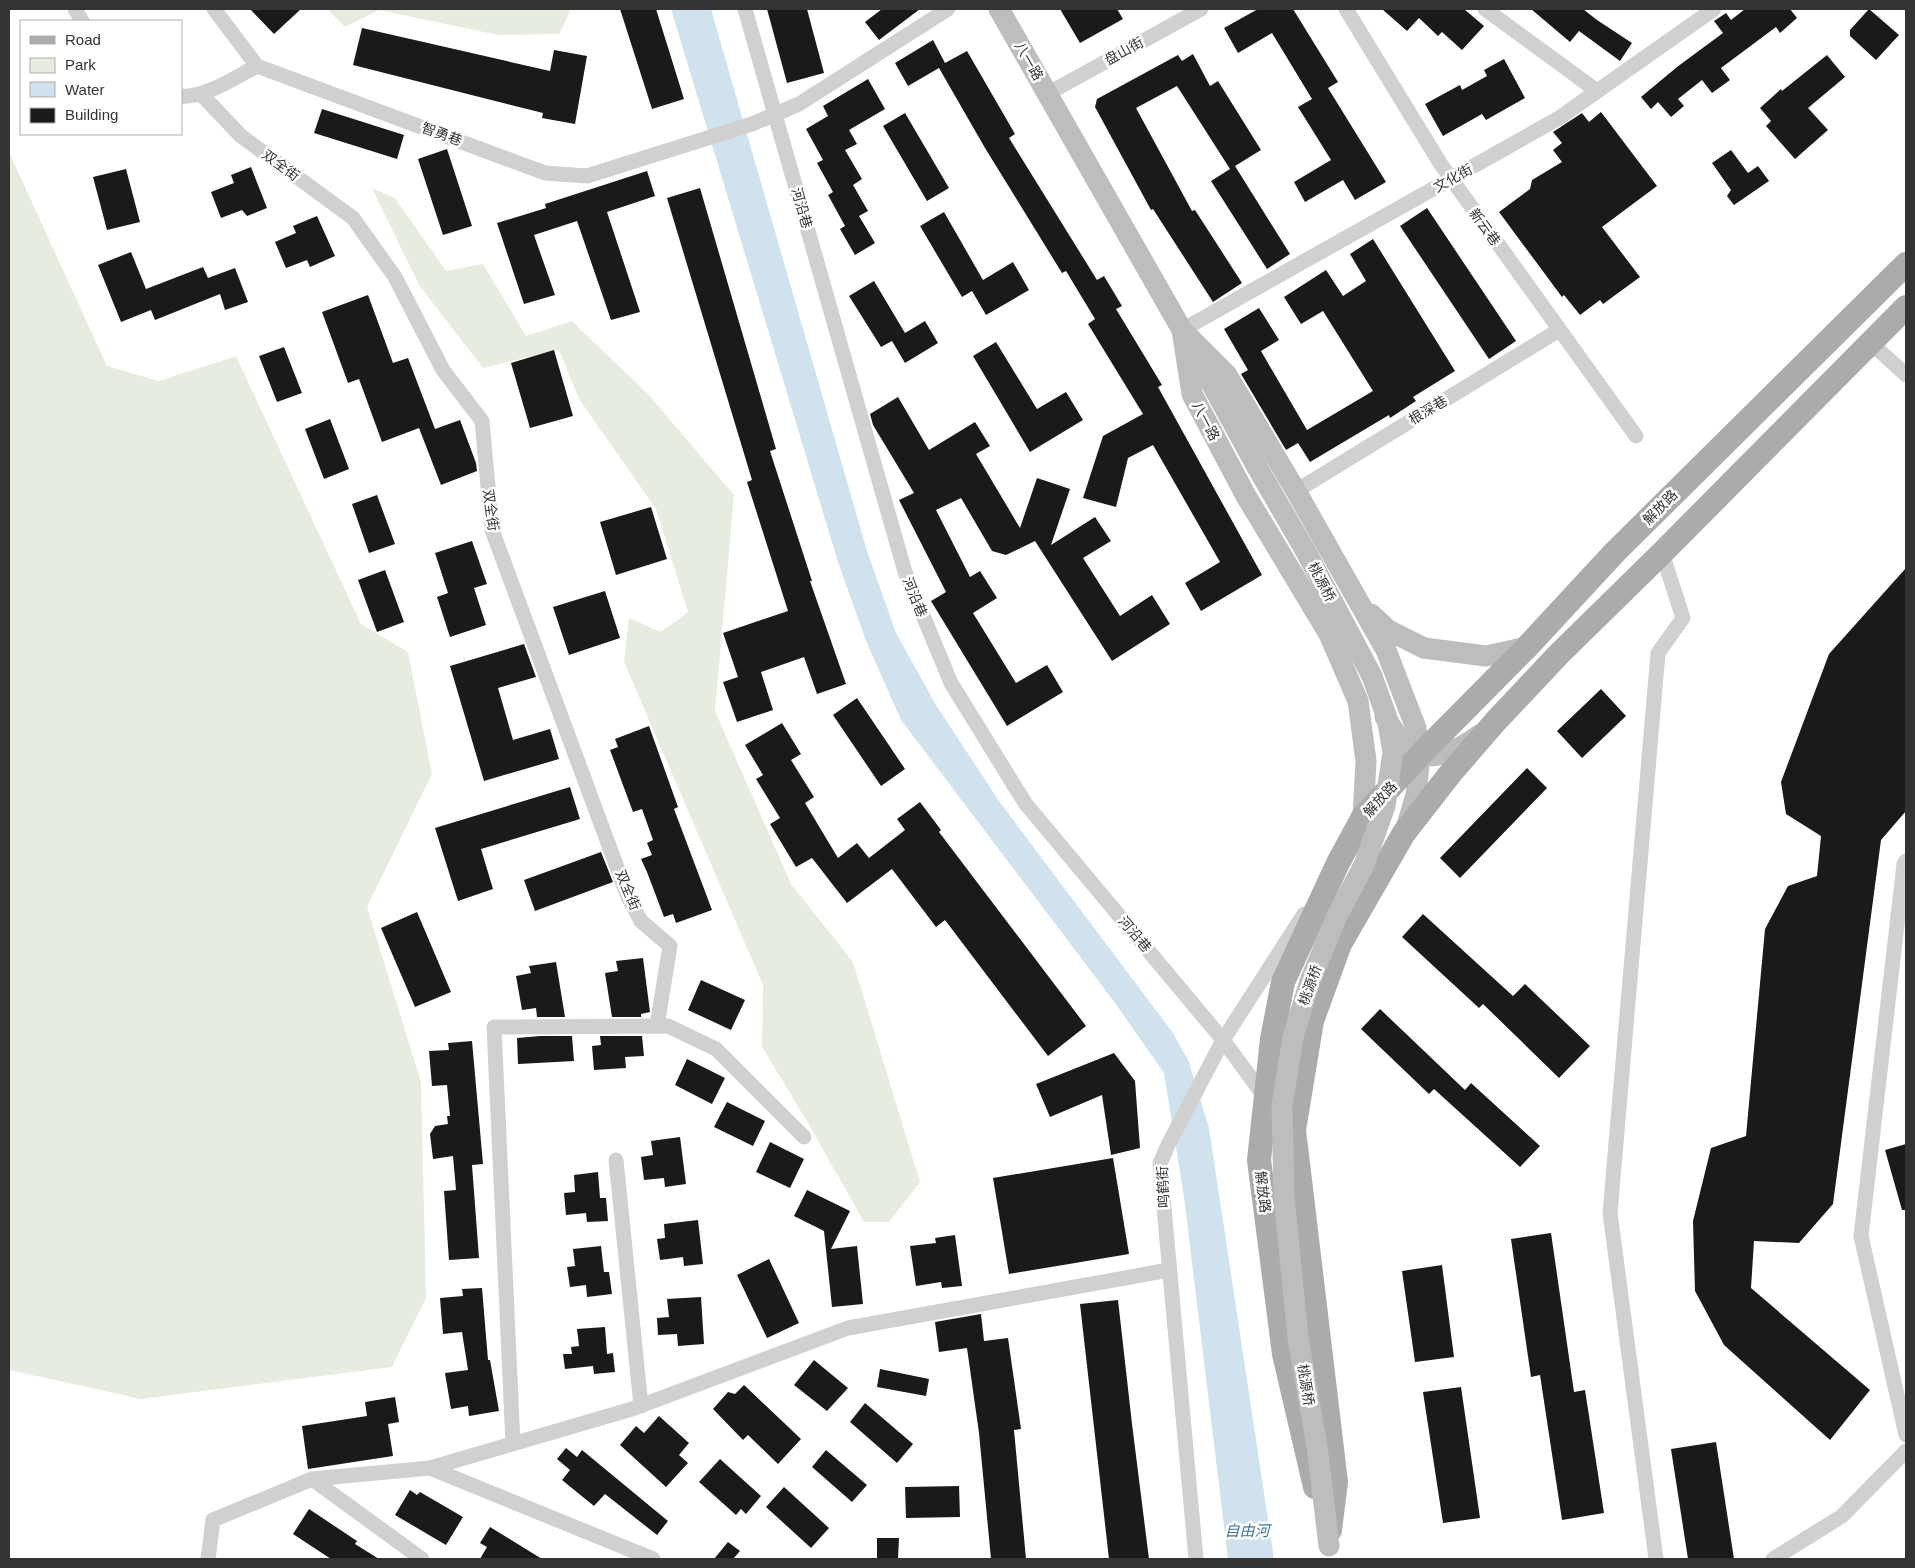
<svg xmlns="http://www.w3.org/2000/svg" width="1915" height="1568" viewBox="0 0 1915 1568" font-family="Helvetica,'Noto Sans SC',sans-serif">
<rect width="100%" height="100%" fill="#fff"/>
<path fill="#e6ecdf" d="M327 9H571L559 34 498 35 379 10 345 27Z
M9 152 107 366 159 381 236 356 361 624 408 652 432 774 367 907 421 1082 426 1298 392 1367 141 1399 9 1370Z
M372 188 395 198 446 271 483 264 526 336 572 321 648 394 734 495 715 711 791 884 853 962 920 1182 889 1222H864L808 1123 762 1047 763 985 624 662 629 618 661 632 688 612 656 509 579 399 559 350 483 368 419 285Z"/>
<path fill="#cfe2ee" d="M671 9H711L867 551 896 633 936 705 999 801 1173 1033 1189 1062 1209 1128 1274 1559H1228L1184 1197 1164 1073 1115 1003 901 720 866 641 838 562Z"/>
<path fill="#1a1a1a" d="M250 9H301L274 34Z
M620 9H656L684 99 652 109Z
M767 9H807L824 73 787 83Z
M882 9H920L879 40 865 22Z
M1060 9H1117L1123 19 1080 43Z
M1258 9H1293L1338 82 1328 88 1386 182 1355 200 1343 180 1305 202 1294 182 1331 160 1298 107 1312 99 1272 33 1238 53 1224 28Z
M1382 9H1464L1484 26 1462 50 1442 32 1438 36 1419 18 1407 31Z
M1531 9H1583L1597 20 1632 43 1620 61 1579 31 1570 42Z
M1745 9H1790L1797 18 1780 33 1776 27 1721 68 1730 80 1712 93 1702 80 1678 99 1684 106 1671 117 1658 102 1651 109 1641 97 1677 67 1723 33 1714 21 1726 13 1731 20Z
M1869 9 1899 35 1876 60 1850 36V30Z
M362 28 550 71 554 50 587 56 575 124 542 118 543 113 353 65Z
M933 40 945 63 967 51 1015 134 1009 138 1097 280 1104 276 1122 306 1116 309 1162 385 1158 387 1262 575 1201 611 1185 583 1220 562 1153 445 1128 458 1116 507 1083 498 1103 436 1143 414 1088 324 1095 319 1066 271 1062 273 985 148 939 68 908 86 895 63Z
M1193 54 1210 86 1218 81 1261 150 1235 166 1290 254 1267 269 1211 181 1230 169 1177 86 1136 108 1192 211 1195 210 1242 283 1213 302 1153 209 1151 210 1095 107 1097 99 1178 55 1182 61Z
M1827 55 1845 77 1808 108 1828 130 1795 159 1766 126 1771 121 1760 108 1781 89 1782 91Z
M1504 59 1525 98 1486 120 1482 114 1443 136 1425 104 1460 85 1462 90 1487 76 1484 70Z
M868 79 885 109 849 130 857 144 845 150 862 179 853 185 868 211 859 216 875 243 855 255 840 229 845 226 828 195 833 192 817 163 823 160 806 129 828 116 823 106Z
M322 109 404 135 397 159 314 133Z
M1601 112 1657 186 1602 227 1640 277 1603 304 1600 300 1580 315 1564 295 1562 297 1499 212 1530 189 1532 180 1562 162 1553 150 1562 143 1553 132 1582 113 1589 122Z
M905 113 949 188 927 201 883 126Z
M447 149 472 226 443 235 418 159Z
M1731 150 1748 173 1758 166 1769 181 1734 205 1727 196 1731 190 1712 163Z
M251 167 267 208 247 216 242 210 221 218 211 192 234 183 231 175Z
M126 169 140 222 107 230 93 177Z
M647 171 655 196 607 212 640 312 611 320 577 221 534 235 555 295 524 304 497 223 546 208 545 204Z
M700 188 776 449 770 451 812 581H810L846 684 817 694 804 657 761 672 773 710 737 722 723 682 738 677 723 633 788 611 747 482 752 480 667 198Z
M1427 208 1516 341 1489 359 1400 226Z
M944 212 983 280 1013 262 1029 290 986 315 972 291 962 297 920 226Z
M317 216 335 256 310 267 307 260 286 268 275 242 296 233 293 226Z
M1373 239 1455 371 1413 397 1416 401 1390 418 1389 415 1310 462 1298 443 1286 450 1241 374 1248 370 1224 329 1259 308 1279 340 1261 351 1307 430 1373 391 1323 311 1301 324 1284 297 1326 270 1343 296 1366 281 1350 254Z
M131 252 146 289 203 267 208 278 235 268 248 302 225 310 220 294 155 320 151 310 121 322 98 265Z
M874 281 905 333 925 321 938 343 905 363 892 341 881 347 849 296Z
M368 295 393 363 408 358 435 429 460 420 476 463 477 471 441 485 419 428 382 442 359 379 348 383 322 312Z
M996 342 1037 409 1066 392 1083 420 1030 452 973 356Z
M284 347 302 393 277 402 259 356Z
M554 350 573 416 530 428 511 363Z
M898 397 929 450 975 422 990 446 976 454 1020 528 1037 478 1070 489 1051 545 1095 517 1111 541 1083 558 1120 616 1152 595 1170 624 1112 661 1035 541 1006 555 992 551 961 498 936 510 970 577 980 571 997 598 973 613 1016 683 1047 665 1063 692 1007 726 931 601 946 592 899 500 914 493 873 425 870 414Z
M330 419 349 469 324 479 305 429Z
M377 495 395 544 369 553 352 504Z
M651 507 667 559 616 575 600 522Z
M472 541 487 584 474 588 486 625 450 637 437 597 448 593 435 553Z
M1906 568V811L1881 840 1833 1204 1799 1243 1754 1241 1751 1288 1870 1390 1830 1440 1724 1345 1695 1291 1693 1221 1711 1148 1746 1136 1765 929 1788 886 1817 876 1821 836 1786 814 1781 782 1829 654Z
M385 570 404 622 377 632 358 580Z
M605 591 620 638 569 655 553 607Z
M524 644 536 677 498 688 513 740 550 729 559 759 484 781 450 666Z
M1601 689 1626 716 1582 758 1557 731Z
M857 698 905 769 881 786 833 715Z
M782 723 801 754 791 760 814 797 805 803 838 858 857 843 869 858 905 830 897 819 920 802 941 830 939 832 1086 1026 1048 1056 945 920 936 927 892 869 847 903 812 858 796 867 770 824 780 818 756 779 763 775 745 745Z
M649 726 678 807 674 809 712 910 676 923 673 914 664 917 647 872 641 859 652 855 647 843 653 840 642 809 633 812 610 750 618 747 615 739Z
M1527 768 1547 788 1460 878 1440 858Z
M570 787 580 819 481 849 493 889 458 901 435 828Z
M601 852 613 882 535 911 524 880Z
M417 912 451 992 415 1007 381 928Z
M1423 914 1513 996 1525 984 1590 1046 1559 1078 1483 1004 1479 1008 1402 937Z
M643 958 650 1012 641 1014V1017H612L605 973 618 971 616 961Z
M556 962 565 1017H537L536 1008 522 1010 516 976 531 973 529 966Z
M701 980 745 1000 731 1030 688 1010Z
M1380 1009 1465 1090 1471 1083 1540 1146 1520 1167 1434 1089 1429 1094 1361 1029Z
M540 1036H572L574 1061 518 1064 517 1038Z
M600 1036H642L644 1056 625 1057 626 1068 594 1070 592 1046 601 1045Z
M472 1041 483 1164 472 1165 479 1258 449 1260 444 1191 456 1190 453 1156 433 1159 430 1134 435 1126 448 1124 447 1116H450L447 1085 432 1086 429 1051 449 1050 448 1043Z
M1114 1053 1135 1081 1140 1148 1111 1155 1102 1095 1050 1117 1036 1084Z
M687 1059 725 1078 712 1104 675 1085Z
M727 1102 765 1121 753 1146 714 1127Z
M680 1137 686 1184 665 1187 664 1178 644 1180 641 1157 653 1155 651 1141Z
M770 1142 804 1159 790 1188 756 1172Z
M1906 1144V1210H1902L1885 1150Z
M1113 1158 1129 1254 1009 1274 993 1178Z
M598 1172 600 1198H606L608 1221 587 1222 586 1213 566 1215 564 1193 575 1192 574 1175Z
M807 1190 850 1211 831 1249 857 1246 863 1304 832 1307 824 1231 794 1216Z
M698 1220 703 1264 684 1266 683 1257 660 1260 657 1239 665 1238 664 1224Z
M1551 1233 1574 1392 1585 1390 1604 1513 1562 1520 1540 1375 1531 1377 1511 1239Z
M955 1235 962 1286 942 1288 941 1282 916 1286 910 1246 936 1243 935 1238Z
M601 1246 604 1272H609L612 1294 587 1297 586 1285 570 1287 567 1267 575 1266 573 1249Z
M769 1259 799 1323 767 1338 737 1275Z
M1442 1265 1454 1357 1415 1362 1402 1271Z
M482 1288 488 1360H490L499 1411 469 1416 468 1406 451 1409 445 1373 468 1370 462 1332 443 1334 440 1298 463 1296 462 1289Z
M701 1297 704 1344 678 1346 677 1334 658 1335 657 1318 669 1317 667 1299Z
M1118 1300 1132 1424 1149 1559H1109L1080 1304Z
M981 1314 984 1341 1008 1338 1021 1429 1014 1430 1026 1559H991L979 1433 967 1348 939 1352 935 1322Z
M605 1327 607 1354 613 1353 615 1372 594 1374 593 1366 565 1369 563 1354H572L571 1347 579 1346 577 1329Z
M814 1360 848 1388 827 1411 794 1385Z
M880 1369 929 1379 926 1396 877 1387Z
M744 1385 801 1439 778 1464 748 1435 743 1440 713 1409 728 1392 735 1394Z
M1461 1387 1480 1518 1443 1523 1423 1392Z
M395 1397 399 1422 388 1424 393 1456 308 1469 302 1426 367 1416 365 1402Z
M865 1403 913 1444 897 1463 850 1422Z
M659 1416 689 1443 679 1455 688 1463 666 1487 620 1445 636 1426 644 1433Z
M1716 1442 1734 1559H1688L1671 1449Z
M566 1448 577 1457 582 1450 668 1521 657 1535 605 1494 594 1506 562 1480 570 1470 557 1459Z
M826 1450 867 1485 852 1502 812 1467Z
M720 1459 761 1496 746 1514 741 1509 736 1515 699 1482Z
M959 1486 960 1517 906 1518 905 1487Z
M784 1487 829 1528 811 1548 766 1507Z
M410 1490 417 1495 420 1492 463 1517 446 1545 395 1515Z
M309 1509 357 1541 355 1544 379 1559H331L293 1534Z
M490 1527 542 1559H480L487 1547 480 1543Z
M877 1538H899L898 1559H877Z
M728 1542 740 1551 733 1559H714Z"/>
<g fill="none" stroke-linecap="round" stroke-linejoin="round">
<path stroke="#d0d0d0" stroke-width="15" d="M75 9 82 21
M214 9 257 66 545 173 587 176 752 124 799 104 948 9
M745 9 905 572 951 683 1025 803 1223 1040 1264 1096
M1346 9 1440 163 1636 436
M1485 9 1597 91
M201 94 241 136 353 218 395 277 443 370 482 421 492 530 628 897 641 921 670 946 657 1026
M1047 94 1201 9
M181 96C205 98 236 77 257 66
M1182 330 1559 118 1714 9
M1871 343 1906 375
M1296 491 1559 330
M1906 861 1904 864 1861 1236 1906 1435
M616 1160 641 1406
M513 1444 494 1027 668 1026 716 1049 804 1137
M430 1468 653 1559
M312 1479 422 1559
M208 1559 213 1520 312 1479 430 1468 632 1409 848 1328 1169 1270
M1196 1559 1160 1164 1168 1145 1223 1040 1304 914
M1656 1559 1610 1213 1658 653 1683 618 1662 553
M1773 1559 1842 1516 1906 1451"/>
<path stroke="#bdbdbd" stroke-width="21" d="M999 9 1182 330 1257 467
M1182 330 1227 375 1296 491 1386 650 1416 728 1420 755 1416 795 1406 828
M1182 330 1192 394 1246 496 1329 634 1358 701 1366 761 1363 817
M1371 614 1388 630 1424 648 1486 656 1527 647
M1385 717C1392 727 1399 741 1408 749 1429 766 1462 748 1479 735"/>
<path stroke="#ababab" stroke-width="24" d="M1315 1487 1284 1354 1259 1160 1272 1039 1283 982 1338 863 1363 817 1420 755 1527 647 1615 552 1906 264
M1330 1530 1336 1482 1294 1130 1312 1021 1340 944 1404 833 1450 774 1495 722 1558 655 1662 553 1906 307"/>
<path stroke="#bdbdbd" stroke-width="21" d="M1257 467 1305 550 1372 676 1387 718 1393 752 1385 806 1364 865 1338 914 1310 981 1293 1037 1282 1106 1284 1196 1298 1338 1317 1446 1329 1546"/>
</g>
<g text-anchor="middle" stroke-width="5" stroke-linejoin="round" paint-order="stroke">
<g font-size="14" fill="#333" stroke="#fff">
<text transform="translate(1124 51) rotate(-29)" y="5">盘山街</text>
<text transform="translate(1029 61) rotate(60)" y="5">八一路</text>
<text transform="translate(442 134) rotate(20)" y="5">智勇巷</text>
<text transform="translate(281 165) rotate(36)" y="5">双全街</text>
<text transform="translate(1453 178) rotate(-29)" y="5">文化街</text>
<text transform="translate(802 208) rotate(74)" y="5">河沿巷</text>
<text transform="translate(1485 227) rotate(54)" y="5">新云巷</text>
<text transform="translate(1428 410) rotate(-31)" y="5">根深巷</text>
<text transform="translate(1206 421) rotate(62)" y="5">八一路</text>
<text transform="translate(1660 507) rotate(-45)" y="5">解放路</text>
<text transform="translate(491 510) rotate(82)" y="5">双全街</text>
<text transform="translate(1322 582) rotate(62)" y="5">桃源桥</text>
<text transform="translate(915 597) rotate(68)" y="5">河沿巷</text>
<text transform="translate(1380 799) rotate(-48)" y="5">解放路</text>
<text transform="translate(628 890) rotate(67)" y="5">双全街</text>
<text transform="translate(1135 934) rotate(50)" y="5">河沿巷</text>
<text transform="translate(1310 985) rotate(-70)" y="5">桃源桥</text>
<text transform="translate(1163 1187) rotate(-93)" y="5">鸣鹤街</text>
<text transform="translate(1263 1192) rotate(83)" y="5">解放路</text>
<text transform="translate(1306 1385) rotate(81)" y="5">桃源桥</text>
</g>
<g font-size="15" font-style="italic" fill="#3f7597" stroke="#fff">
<text x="1247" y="1536">自由河</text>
</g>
</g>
<rect width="1915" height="1568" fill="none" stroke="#333333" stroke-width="20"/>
<rect x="20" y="20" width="162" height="115" fill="#ffffff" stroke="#adadad"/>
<rect x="30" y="36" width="25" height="8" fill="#ababab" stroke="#adadad"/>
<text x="65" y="45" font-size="15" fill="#333333">Road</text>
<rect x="30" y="58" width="25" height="15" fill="#e6ecdf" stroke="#adadad"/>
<text x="65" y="70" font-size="15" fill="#333333">Park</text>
<rect x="30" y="82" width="25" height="15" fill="#cfe2ee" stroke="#adadad"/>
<text x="65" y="95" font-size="15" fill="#333333">Water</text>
<rect x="30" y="108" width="25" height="15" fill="#1a1a1a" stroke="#adadad"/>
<text x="65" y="120" font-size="15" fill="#333333">Building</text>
</svg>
